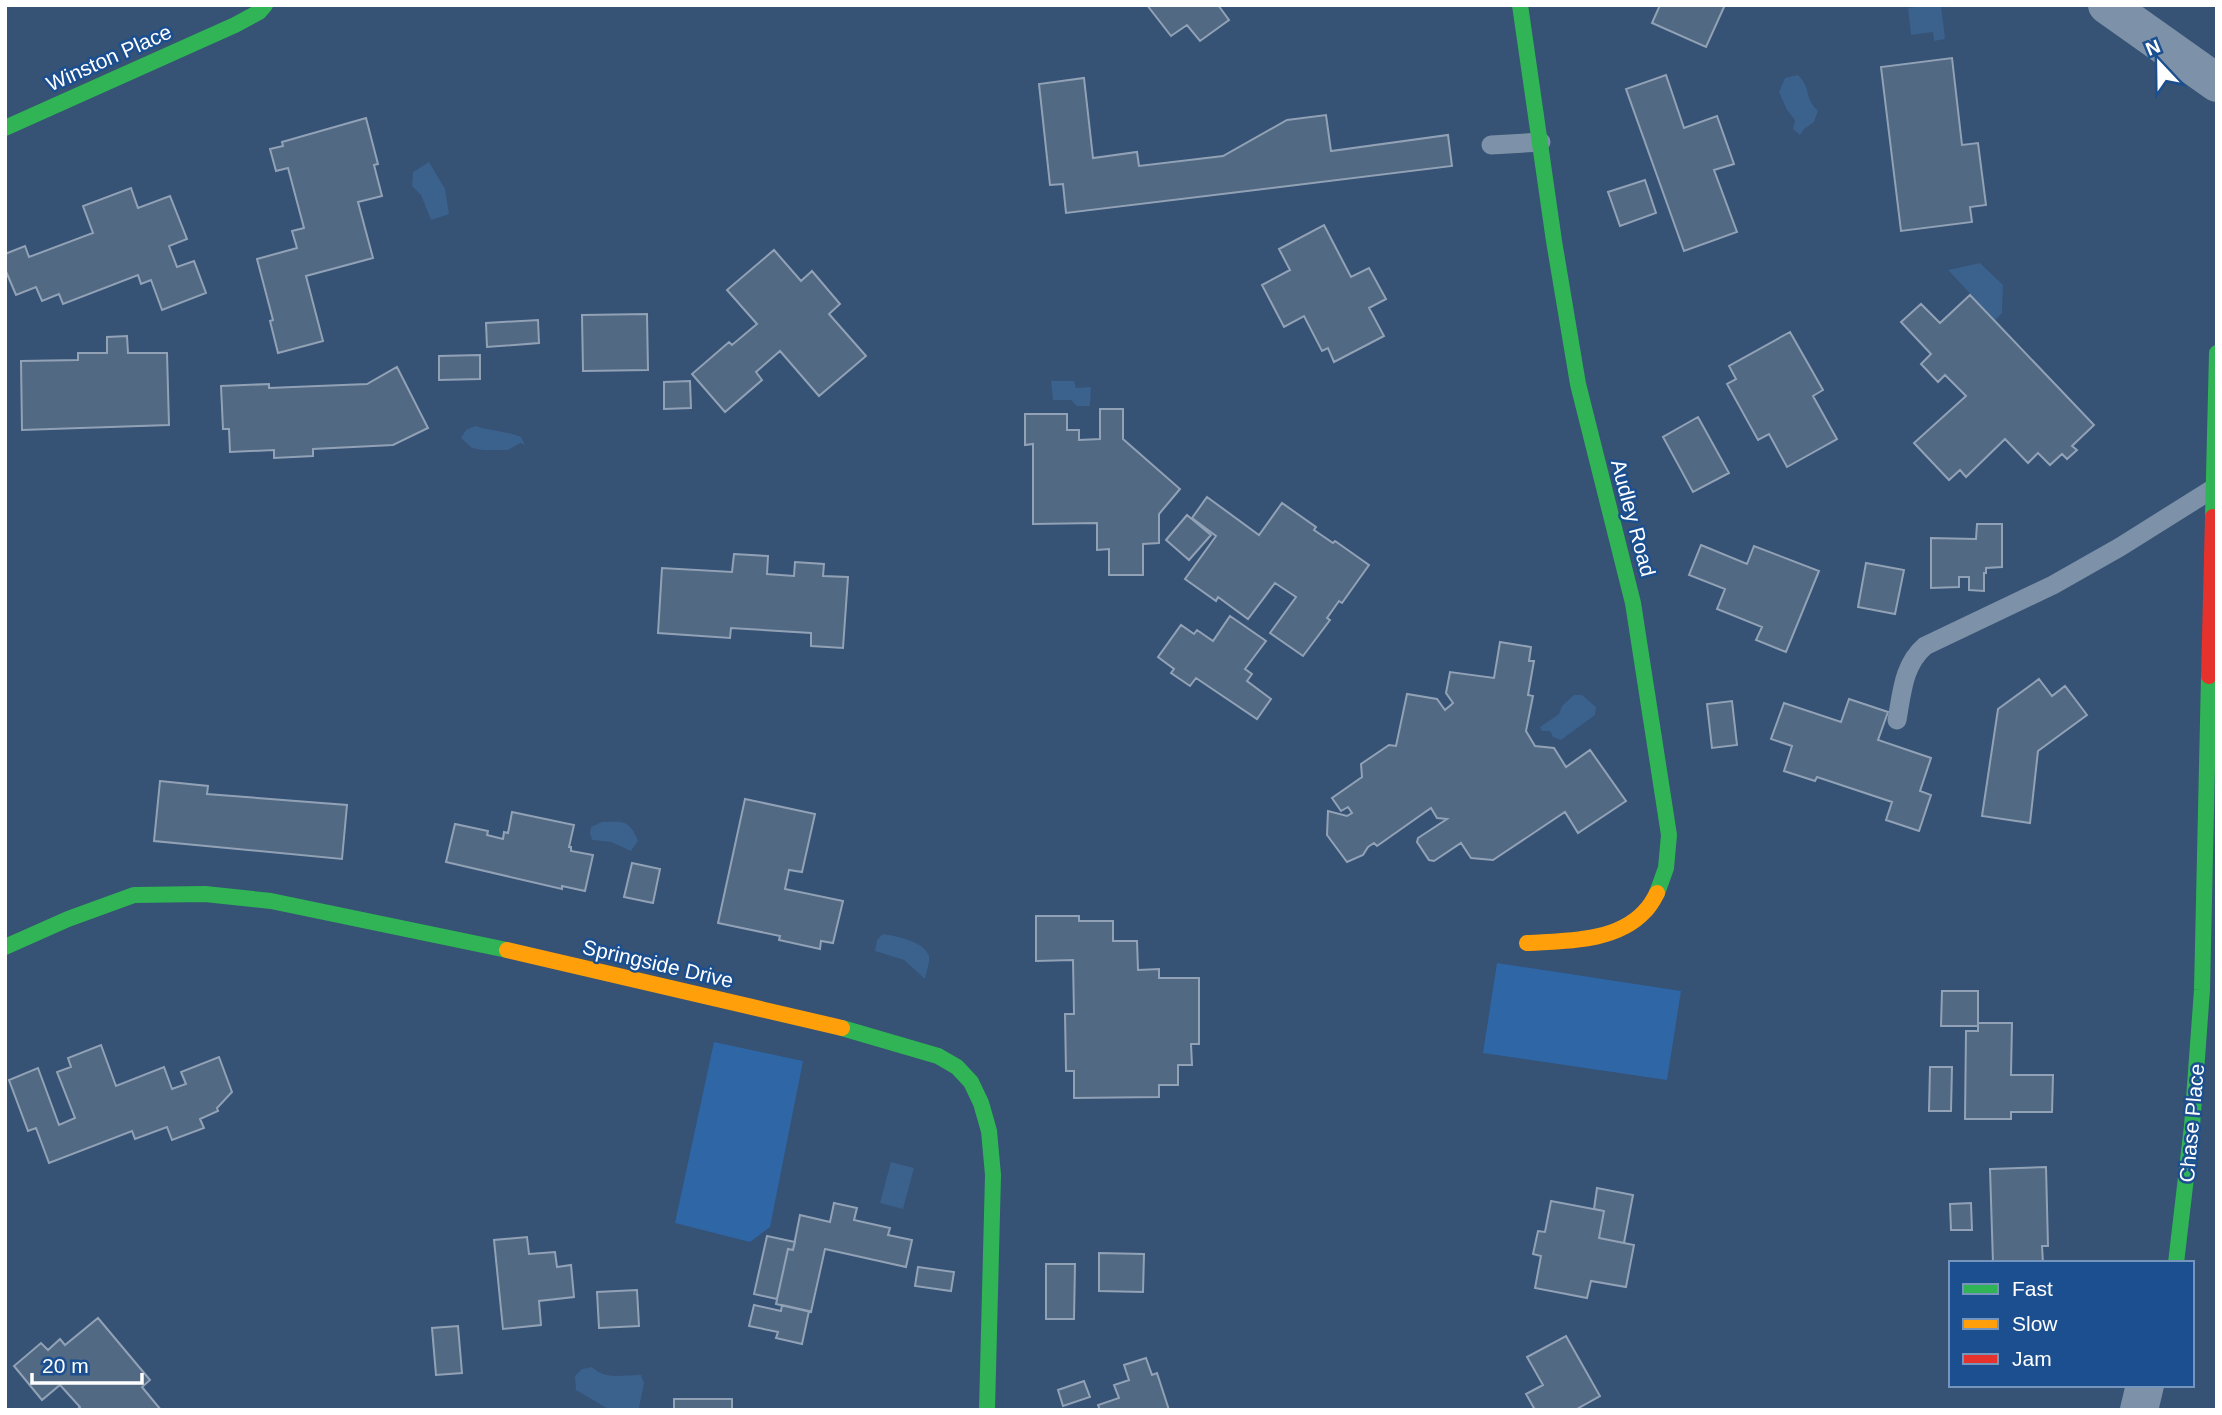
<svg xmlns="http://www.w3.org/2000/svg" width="2222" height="1415" viewBox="0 0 2222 1415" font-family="Helvetica,sans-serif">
<rect width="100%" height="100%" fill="#365274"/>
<path fill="#2f66a5" d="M1497 963 1681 991 1667 1080 1483 1053Z
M714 1042 803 1061 770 1227 750 1242 675 1223Z"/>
<path fill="#3b618d" d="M1930 5H1941L1945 39 1934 41 1933 32 1911 35 1908 8Z
M1798 75C1812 89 1803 96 1818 111L1814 122 1804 129 1800 135 1793 129 1795 120 1787 110 1779 92 1785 78Z
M429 162 445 189 449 214 431 220 421 195 412 186 413 172Z
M1980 263 2003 285 2002 313 1995 320 1948 270Z
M1051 381H1074L1076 388 1091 387 1090 406H1077L1071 400H1053Z
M475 426C490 431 507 431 521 437L525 445 520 443 508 450H483L472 448 461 438 466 430Z
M1574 695H1582L1596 707 1595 715 1561 740 1553 737 1550 731H1542L1540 727 1559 714 1562 706Z
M602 822C623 822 629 819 638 841L631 851 611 842 592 840 590 833 591 827Z
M883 934C896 936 924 941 929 956 930 962 926 973 925 979L904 960 875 951 877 940Z
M891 1162 914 1168 903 1209 880 1203Z
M592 1367C607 1381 623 1374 641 1375L644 1383 639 1408 636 1410H610L576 1390 575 1376 582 1369Z"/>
<path fill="#526984" stroke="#92a2b6" stroke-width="2" d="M1147 5H1218L1229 20 1200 41 1187 25 1171 36Z
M1660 5H1721L1724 7 1706 47 1652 23Z
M1952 58 1962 145 1978 143 1986 205 1970 207 1972 222 1901 231 1881 67Z
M1666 75 1684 128 1717 116 1734 164 1714 170 1737 232 1684 251 1626 89Z
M1084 78 1093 158 1137 152 1139 166 1223 156 1287 120 1326 115 1331 151 1448 135 1452 166 1066 213 1063 184 1050 185 1039 84Z
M366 118 378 164 374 165 382 196 358 202 373 258 306 276 323 341 278 353 270 321 273 320 257 259 297 248 292 231 304 228 288 168 276 171 270 149 283 146 282 142Z
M1645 180 1656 213 1620 226 1608 192Z
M131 188 138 208 170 196 187 239 169 246 177 267 194 261 206 293 162 310 151 280 141 284 138 275 63 304 59 294 42 301 36 287 16 295 5 269V254L25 246 29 257 93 233 83 206Z
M1324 225 1351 277 1369 268 1386 299 1369 308 1384 336 1334 362 1328 348 1322 351 1304 316 1284 327 1262 285 1290 270 1279 249Z
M774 250 801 281 812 271 840 304 829 314 866 356 819 396 780 351 756 372 762 380 725 412 692 374 729 342 732 345 757 324 727 290Z
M1970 295 2094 425 2072 446 2077 450 2067 459 2062 454 2050 465 2038 453 2028 463 2005 439 1966 477 1960 470 1949 480 1914 443 1966 396 1945 375 1938 382 1921 364 1931 354 1901 322 1921 304 1940 323Z
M647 314 648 370 583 371 582 315Z
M538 320 539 343 487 347 486 323Z
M1790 332 1823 390 1813 396 1837 439 1787 467 1769 434 1758 440 1727 384 1736 379 1729 366Z
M127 336 128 353H167L169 425 22 430 21 361 78 360V353H107V337Z
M480 355V379L439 380V356Z
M397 367 428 428 393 445 313 449V456L274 458V450L230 452 229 429H223L221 386 269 384V388L367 384Z
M690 381 691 408 664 409V382Z
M1100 409H1123V439L1180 489 1159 514V543L1143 544V575H1109V549L1097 550V523L1033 524V444L1025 445V414H1067V430H1079V440L1100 439Z
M1698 417 1729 473 1693 492 1663 437Z
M1207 497 1259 535 1282 503 1316 527 1314 530 1333 543 1335 541 1369 565 1342 603 1339 601 1327 618 1330 620 1303 656 1270 633 1296 597 1275 583 1248 619 1218 597 1216 601 1185 579 1216 536 1192 518Z
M1187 515 1211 535 1189 560 1166 540Z
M1977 524H2002V567L1986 568V573H1984V591L1969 590V577H1959V587L1931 588V538L1976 539Z
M1701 545 1747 564 1754 546 1819 571 1786 652 1756 640 1762 627 1717 609 1725 589 1689 575Z
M734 554 768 556 767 574 794 576 795 562 824 564 823 576 848 577 843 648 811 646V633L731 628 730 638 658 633 662 568 732 572Z
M1866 563 1904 570 1895 614 1858 607Z
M1230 616 1266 641 1245 669 1252 674 1247 681 1271 699 1257 719 1196 678 1190 686 1171 673 1174 669 1158 657 1181 625 1194 634 1197 630 1213 641Z
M1500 642 1531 647 1529 661H1534L1528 695 1533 696 1526 731 1535 746 1554 748 1566 767 1590 750 1626 801 1578 833 1565 812 1493 860 1471 858 1461 843 1434 861 1429 860 1417 842 1418 838 1447 819 1437 818 1431 808 1377 846 1374 843 1368 847 1363 855 1347 862 1327 835 1328 811 1347 816 1352 813 1348 807 1341 811 1332 798 1362 777 1361 764 1389 745 1396 746 1407 694 1437 699 1445 710 1453 703 1446 693 1450 672 1494 678Z
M2039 679 2052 696 2065 686 2087 715 2038 751 2030 823 1982 816 1998 709Z
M1849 699 1888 712 1878 740 1931 758 1920 791 1931 795 1919 831 1886 820 1892 802 1817 777 1815 781 1784 771 1792 746 1771 739 1784 703 1841 722Z
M1732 701 1737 745 1712 748 1707 704Z
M160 781 208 786 207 794 347 805 342 859 154 841Z
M745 799 815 814 802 872 789 870 785 889 843 901 833 943 821 941 820 949 779 940 780 936 718 923Z
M512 812 574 825 569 847H571V851L593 855 585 891 562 886V889L446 862 455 824 488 831 487 835 503 839 504 832 508 833Z
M632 863 660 869 653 903 624 897Z
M1036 916H1079V921H1113V941H1137L1138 970 1159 969V978H1199V1044H1191L1192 1065H1178V1085H1159V1097L1074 1098V1071H1066L1065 1014H1074L1073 960 1036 961Z
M1942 991H1978V1026H1941Z
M1978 1023H2012L2011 1075H2053L2052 1112H2011V1119H1965L1966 1031H1978Z
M101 1045 116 1086 164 1067 172 1089 186 1084 181 1072 219 1057 232 1092 217 1108 218 1111 200 1119 204 1128 172 1140 167 1127 135 1139 132 1131 49 1163 36 1128 28 1131 9 1080 38 1068 59 1125 75 1118 57 1072 71 1067 68 1058Z
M1930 1067H1952L1951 1111H1929Z
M2046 1167 2048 1246H2042L2043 1263H1993L1990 1169Z
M1597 1188 1633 1195 1624 1243 1599 1238 1604 1211 1594 1209Z
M1551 1201 1604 1211 1599 1238 1634 1245 1626 1287 1591 1281 1587 1298 1535 1288 1541 1256 1533 1254 1538 1231 1545 1232Z
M834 1203 857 1208 854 1220 890 1228 888 1235 912 1240 906 1267 825 1249 811 1312 776 1304 788 1249 793 1250 800 1215 830 1222Z
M1971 1203 1972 1230H1951L1950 1204Z
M767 1236 795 1242 793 1250 788 1249 777 1299 754 1294Z
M527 1237 529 1254 555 1252 557 1267 571 1265 574 1297 539 1301 541 1325 503 1329 494 1240Z
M1099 1253 1144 1254 1143 1292 1099 1291Z
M1046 1264H1075L1074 1319H1046Z
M918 1267 954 1272 951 1291 915 1286Z
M637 1290 639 1326 599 1328 597 1292Z
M754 1305 781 1311 782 1305 809 1311 802 1344 776 1338 778 1332 749 1326Z
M98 1318 150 1380 142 1387 161 1410H77L80 1407 60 1385 42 1400 14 1366 41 1343 48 1350 60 1339 65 1345Z
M458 1326 462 1373 436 1375 432 1328Z
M1566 1336 1600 1396 1575 1410H1535L1526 1394 1543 1385 1527 1357Z
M1146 1358 1152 1375 1157 1373 1169 1410H1100L1098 1405 1119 1398 1114 1385 1129 1380 1124 1365Z
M1084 1381 1090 1397 1063 1406 1058 1390Z
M674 1399H732V1410H674Z"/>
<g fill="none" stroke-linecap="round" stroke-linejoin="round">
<path stroke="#7d92a8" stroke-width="19" d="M1491 145 1541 142
M1897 720C1902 693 1903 665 1925 646L2053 585 2120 547 2214 488"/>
<path stroke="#7d92a8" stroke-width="38" d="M2107 5 2217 83
M2139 1410 2145 1385"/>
<path stroke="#30b455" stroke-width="16" d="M1520 5 1554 241 1578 384 1633 603 1669 835 1666 868 1657 893
M5 128 235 25 259 12 265 5
M2213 517 2217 353
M5 947 68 919 134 895 205 894 271 901 507 950
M842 1028 938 1056 957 1067 971 1082 981 1103 989 1131 993 1175 987 1410
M2176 1263 2192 1126 2202 990 2209 676"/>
<path stroke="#ff9f0a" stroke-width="16" d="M1527 943C1566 941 1617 942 1645 911 1650 906 1654 899 1657 893
M507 950 842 1028"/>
<path stroke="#e5322d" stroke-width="16" d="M2209 676 2213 517"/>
</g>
<g text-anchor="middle" stroke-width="5" stroke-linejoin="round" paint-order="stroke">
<g font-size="21" fill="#fff" stroke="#1b4f8f">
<text transform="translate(109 58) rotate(-24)" y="7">Winston Place</text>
<text transform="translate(1633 518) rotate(75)" y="7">Audley Road</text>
<text transform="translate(658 964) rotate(13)" y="7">Springside Drive</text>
<text transform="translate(2192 1123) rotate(-85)" y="7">Chase Place</text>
</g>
</g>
<rect width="2222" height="1415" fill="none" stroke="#ffffff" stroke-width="14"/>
<rect x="1949" y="1261" width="245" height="126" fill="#1b4f8f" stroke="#7695bc" stroke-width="2"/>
<rect x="1963" y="1284" width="35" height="10" fill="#30b455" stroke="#7695bc" stroke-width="2"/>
<text x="2012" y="1296" font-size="21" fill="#ffffff">Fast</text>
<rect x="1963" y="1319" width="35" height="10" fill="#ff9f0a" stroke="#7695bc" stroke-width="2"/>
<text x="2012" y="1331" font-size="21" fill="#ffffff">Slow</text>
<rect x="1963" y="1354" width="35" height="10" fill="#e5322d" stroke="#7695bc" stroke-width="2"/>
<text x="2012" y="1366" font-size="21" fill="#ffffff">Jam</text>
<g transform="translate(2159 63) rotate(338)" stroke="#1b4f8f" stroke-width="5" paint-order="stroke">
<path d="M0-5L12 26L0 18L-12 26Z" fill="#ffffff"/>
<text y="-10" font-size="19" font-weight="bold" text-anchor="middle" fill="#ffffff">N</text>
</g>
<path d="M32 1373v10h110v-10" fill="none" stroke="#ffffff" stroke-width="3.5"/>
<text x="42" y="1373" font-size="21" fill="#ffffff" stroke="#1b4f8f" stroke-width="5" paint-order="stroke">20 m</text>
</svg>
